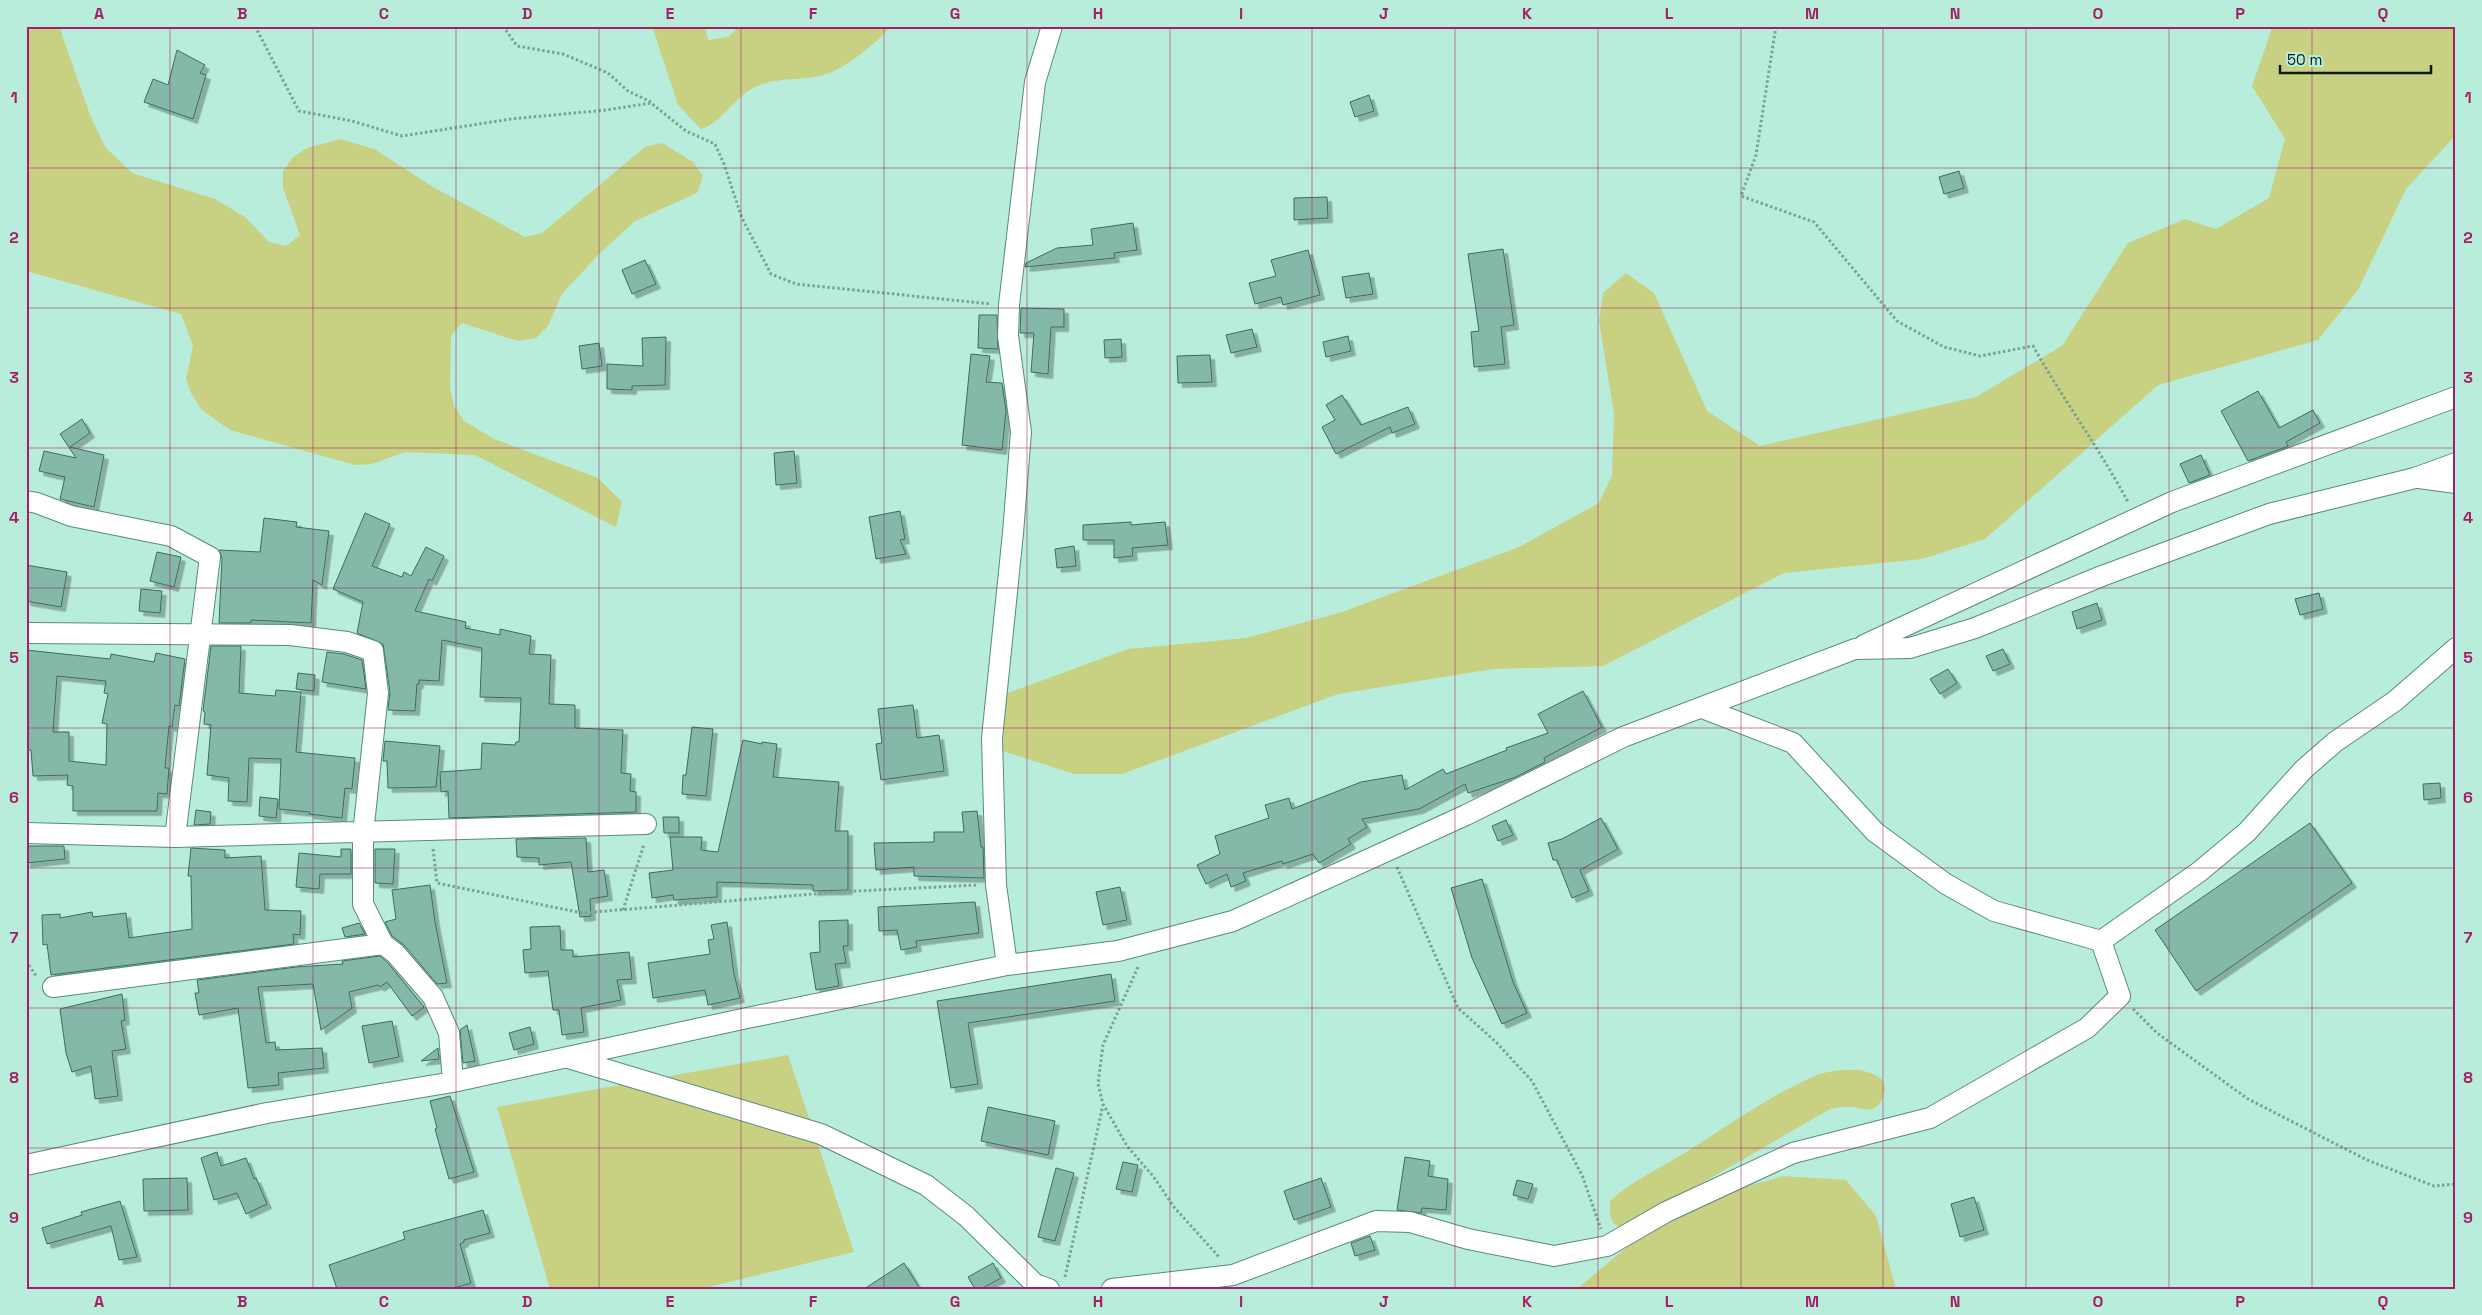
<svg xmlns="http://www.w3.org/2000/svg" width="2482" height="1315" viewBox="0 0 2482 1315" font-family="'Space Grotesk',sans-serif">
<defs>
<filter id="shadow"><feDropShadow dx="4.5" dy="4.5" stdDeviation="0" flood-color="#0004"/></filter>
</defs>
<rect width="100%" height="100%" fill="#b8eddc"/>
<path fill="#c8d082" d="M26 26H59L90 115 105 147 132 173 215 199 245 217 269 242 286 246 300 235 283 188V171L293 157 307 148 341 139 374 149 433 187 525 237 542 233 645 147 662 143 693 162 703 176 697 193 635 221 598 255 562 294 548 326 536 338 518 341 462 323 451 336 450 388 454 406 464 421 494 439 598 478 622 502 616 527 475 455 405 452 372 464 355 465 230 430 202 410 192 395 186 379 193 346 181 314 26 271Z
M652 26H705L708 40 728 37 740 26H891C877 42 850 65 830 73 809 81 783 77 762 84 735 93 722 124 701 129L678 105Z
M2271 26H2456V135L2406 189 2358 290 2318 340 2158 385 1985 539 1922 559 1784 573 1603 666 1493 669 1338 694 1122 774H1074L1003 751 1005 694 1128 649 1246 638 1339 613 1519 547 1599 503 1612 475 1614 414 1599 321 1603 293 1626 273 1654 293 1707 411 1760 446 1976 397 2062 346 2128 243 2185 219 2216 229 2269 198 2285 139 2252 86 2271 31Z
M788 1055 854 1252 700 1289H550L497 1107Z
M1860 1070C1875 1074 1890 1078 1883 1097 1881 1102 1879 1106 1873 1109 1866 1111 1854 1106 1846 1107 1841 1107 1835 1108 1830 1109L1631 1224C1610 1232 1610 1217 1610 1201 1633 1180 1657 1170 1683 1154 1726 1127 1768 1096 1815 1076 1829 1070 1844 1070 1860 1070Z
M1783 1176 1846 1180 1876 1216 1896 1289H1577C1611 1261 1645 1229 1684 1208 1714 1193 1750 1186 1783 1176Z"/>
<path fill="#84b8a8" stroke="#3b6d5f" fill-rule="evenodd" filter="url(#shadow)" d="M177 50 205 65 200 73 206 75 193 119 144 102 153 79 168 85Z
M1369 95 1374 111 1355 117 1350 102Z
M1959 171 1964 188 1944 194 1939 177Z
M1327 197 1328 218 1294 220V198Z
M1133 223 1137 250 1114 253 1115 258 1025 267 1026 263 1057 248 1093 245 1091 229Z
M1503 249 1514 325 1501 327 1505 364 1474 367 1471 332 1479 331 1468 254Z
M1308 250 1320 295 1283 305 1281 297 1255 304 1249 283 1276 276 1271 260Z
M645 260 656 284 632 294 622 270Z
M1369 273 1373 294 1346 298 1342 277Z
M1021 308 1064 309V327H1051L1048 374 1031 372 1034 333H1020Z
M979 315H997L998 349 978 348Z
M1252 329 1257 347 1231 353 1226 335Z
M1348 336 1351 351 1326 357 1323 342Z
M666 337 665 385 632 386V390L607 389V364L643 366 642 338Z
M1121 339 1122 357 1105 358 1104 340Z
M599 343 602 366 582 369 579 346Z
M971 354 990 356 986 382 1002 383 1006 411 1002 450 962 445Z
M1210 355 1212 382 1178 383 1177 356Z
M2258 391 2279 428 2313 410 2320 423 2286 442 2288 446 2286 447 2248 461 2221 411Z
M1342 395 1361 425 1408 407 1415 424 1392 433 1390 427 1336 454 1322 427 1335 420 1326 405Z
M82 419 90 433 70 447 104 455 94 507 60 499 65 477 39 471 44 451 76 458 60 434Z
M794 451 797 483 776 485 774 453Z
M2201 455 2210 475 2189 483 2180 464Z
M900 511 905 539 900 540 906 554 876 559 869 517Z
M365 513 390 524 372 566 402 577 404 572 411 576 426 547 444 556 432 581 429 579 415 611 466 622 465 628 500 635V629L531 636 529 654 551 655 549 704 575 705V728L623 730 621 773 631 774 630 791 636 792V812L449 818 448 791 441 792 440 772 481 769 482 743 515 745 516 742H519L521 698 480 697 482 648 442 640 439 681 419 680V684H417L415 711 388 710 390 692 383 644 357 633 363 602 333 589Z
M264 518 297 522 296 527 329 531 322 585 313 580 311 623 251 620V623H219L222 558 219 550 260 552Z
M1131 522V525L1165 522 1168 545 1132 548 1133 556 1114 558V540H1083V525Z
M1074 546 1076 566 1057 568 1055 549Z
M157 552 181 557 174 587 150 581Z
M26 565 67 572 61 607 26 601Z
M141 589 162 591 160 613 139 611Z
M2319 593 2323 609 2300 615 2295 599Z
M2097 603 2102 620 2077 629 2072 612Z
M211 646H241L239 693 275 696 276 690 301 692 296 752 355 758 352 789 345 788 342 818 309 814 310 812 279 809 281 759 249 758 247 802 228 801 229 778 207 775 211 725 204 724 205 712 203 711Z
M2003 649 2010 664 1993 671 1986 656Z
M26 650 110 659 111 654 154 662 156 653 185 659 179 706 175 705 172 727 169 726 165 768H169L167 794 158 793 157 811H73V786L67 785 68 775 33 776 31 750H28V720H26ZM57 676 106 681 104 693 108 694 102 723 107 724 106 765 69 761V732H53Z
M327 652 344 654 362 660 366 689 322 682Z
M1948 669 1957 683 1940 694 1930 679Z
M298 673 315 675 314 691 296 689Z
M1583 691 1602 727 1544 758 1545 762 1516 777 1468 793 1465 784 1419 809 1362 819 1367 827 1348 839 1351 844 1319 863 1313 854 1283 864 1282 861 1243 873 1246 881 1231 887 1227 874 1206 884 1197 865 1220 854 1215 836 1269 818 1265 805 1289 798 1292 809 1361 782 1402 775 1405 790 1443 769 1446 774 1507 750 1506 748 1548 733 1538 714Z
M913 705 917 738 939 735 944 771 881 780 876 744 882 743 878 709Z
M692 727 713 729 706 796 682 794 683 775H686Z
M743 740 762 744V742L777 744 773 777 839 782 835 831H848V890L813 891V885L717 882V897L674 900 673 895 652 898 649 873 673 870 670 837H702L701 850 718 852Z
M385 741 440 746 436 787 388 788 387 761H383Z
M2440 783 2441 798 2424 800 2423 784Z
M260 797 278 799 276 818 259 816Z
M196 810 211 812 210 824 194 825Z
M977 811 981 847H983L984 878 914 876V867L876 870 874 843 934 842V832H964L962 812Z
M663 817H679V833H664Z
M1601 818 1618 849 1580 870 1589 891 1572 898 1557 860H1553L1548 843 1562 839Z
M1506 820 1513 835 1498 841 1492 826Z
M2310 823 2352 883 2196 991 2155 930Z
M586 838 588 872 604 870 608 896 590 899 591 916 580 917 571 862 539 865V858L517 857 516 839Z
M26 846H64L65 859 26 863Z
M191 848 225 850V858L261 856 265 910 301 911 300 935 293 934 294 944 51 975 47 944 43 945 42 915 60 914V918L92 912 93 917 126 913 129 938 192 929 191 876H188Z
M341 849H351V874H320L319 889 296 887 299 853 341 857Z
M375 849H395L393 884 375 883Z
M1482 879 1513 982 1527 1013 1502 1024 1472 958 1451 888Z
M430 885 435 922 447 983 437 984 404 945 392 936 385 922 396 919 392 890Z
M1120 887 1127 920 1103 925 1096 892Z
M975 902 979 933 916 941 917 947 901 950 897 930 879 931 878 907Z
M848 920V946H843L846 963 835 964 839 986 816 990 810 953 820 952 819 921Z
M727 922 734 974 740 998 708 1005 705 990 653 998 648 963 710 954 708 940 714 939 711 925Z
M359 923 365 934 345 937 342 928Z
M560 926 561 950H573V957L629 952 632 979 617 980 621 1000 581 1008 584 1032 562 1035 559 1010H553L548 971 525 973 523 950 531 949 530 927Z
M380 956 387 962 424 1007 412 1016 387 982 380 987 378 985 349 992 352 1008 321 1030 313 984 258 987 266 1043 275 1042 276 1050 322 1048 324 1068 278 1073 279 1085 248 1088 238 1008 199 1015 195 993H199L197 980 296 967 343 964 342 961Z
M1111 974 1115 1001 968 1023 978 1084 951 1088 937 1001Z
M122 994 125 1020 121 1021 126 1049 112 1051 118 1096 95 1099 91 1066 72 1072 66 1053 60 1009Z
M392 1021 399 1057 369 1063 362 1026Z
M467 1025 475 1061 463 1063 460 1030Z
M530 1027 534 1044 514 1050 509 1033Z
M438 1048 439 1059 421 1061Z
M450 1096 474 1172 449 1179 435 1129 437 1128 430 1101Z
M988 1107 1055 1121 1048 1155 981 1141Z
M217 1152 221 1166 246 1158 254 1179 256 1178 267 1204 246 1214 237 1193 214 1200 201 1158Z
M1405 1157 1430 1161 1428 1176 1448 1179 1446 1210 1422 1208 1421 1213 1397 1210Z
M1123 1162 1138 1165 1132 1192 1116 1189Z
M1056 1168 1074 1173 1055 1241 1038 1237Z
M187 1178 188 1210 144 1211 143 1179Z
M1321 1178 1331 1207 1294 1220 1284 1191Z
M1517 1180 1533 1184 1528 1199 1513 1195Z
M1974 1197 1984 1230 1960 1237 1951 1204Z
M120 1201 137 1257 119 1260 111 1226 47 1244 42 1228 82 1215 81 1212Z
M483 1210 490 1233 464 1240V1242L460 1244 471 1283 451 1289H337L329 1265 405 1239 403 1232Z
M1370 1236 1375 1250 1355 1256 1351 1243Z
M904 1263 920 1289H864Z
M993 1263 1001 1278 981 1289H975L968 1277Z"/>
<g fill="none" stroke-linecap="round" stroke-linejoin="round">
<defs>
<path id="street" d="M2419 478 2456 483
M26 501 37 503 71 516 171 536 210 557 175 837
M26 633 290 635 347 642 373 651 378 693 363 834V904L383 944 395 953 433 997 449 1033 453 1082
M1864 645 2172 502 2456 397
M1702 708 1793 743 1875 832 1946 884 1994 911 2101 941
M26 833 175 837 646 824
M2101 941 2199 872 2247 832 2304 769 2335 742 2395 701 2456 648
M1007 965 996 885 992 738 1013 533 1021 432 1008 336 1009 305 1035 82 1052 26
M53 987 383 944
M568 1058 821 1134 926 1185 966 1216 1035 1284 1049 1289
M26 1165 267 1113 453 1082 747 1018 1007 965 1118 951 1233 921 1466 815 1623 737 1855 649 1910 648 1975 628 2102 576 2269 514 2415 478 2456 463
M1112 1289 1233 1275 1376 1221 1410 1222 1468 1239 1554 1256 1607 1246 1666 1212 1793 1153 1930 1118 2087 1028 2120 996 2101 941"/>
</defs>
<use href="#street" stroke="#598b7c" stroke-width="22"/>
<path stroke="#7aa396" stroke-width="3" stroke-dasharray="2.5 2.5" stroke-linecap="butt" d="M255 26 299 111 352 121 402 136 511 119 606 110 651 103 686 131 715 144 724 164 742 218 771 274 796 284 991 304
M503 26 517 46 563 54 608 73 628 91 651 102
M1776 26 1756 155 1741 196 1814 222 1897 321 1944 347 1980 356 2033 346C2063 399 2099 448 2128 502
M433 849 437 883 582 913 837 892 978 885
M1397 867 1458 1008 1496 1042 1532 1081 1582 1175 1601 1229
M623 910 644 844
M26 961 37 977
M1138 967 1103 1045 1098 1084 1103 1104 1127 1146 1153 1176 1174 1207 1219 1257
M2133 1009 2157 1033 2248 1099 2367 1160 2434 1186 2456 1184
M1065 1277 1103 1105"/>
<use href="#street" stroke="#fff" stroke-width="20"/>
</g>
<path fill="none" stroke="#a61e68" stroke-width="1" stroke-opacity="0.55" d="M170 26V1289M313 26V1289M456 26V1289M599 26V1289M741 26V1289M884 26V1289M1027 26V1289M1170 26V1289M1312 26V1289M1455 26V1289M1598 26V1289M1741 26V1289M1883 26V1289M2026 26V1289M2169 26V1289M2312 26V1289M26 168H2456M26 308H2456M26 448H2456M26 588H2456M26 728H2456M26 868H2456M26 1008H2456M26 1148H2456"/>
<rect width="2482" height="1315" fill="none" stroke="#b8eddc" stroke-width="55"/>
<path d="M2280 65v8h151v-8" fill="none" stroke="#081d17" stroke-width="2.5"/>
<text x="2287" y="65" font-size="15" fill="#081d17" stroke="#b8eddc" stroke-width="4" paint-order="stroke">50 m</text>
<rect x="28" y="28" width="2426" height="1260" fill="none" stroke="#a61e68" stroke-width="2"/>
<g font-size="16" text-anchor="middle" font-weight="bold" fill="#a61e68">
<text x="99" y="19">A</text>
<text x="242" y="19">B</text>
<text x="384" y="19">C</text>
<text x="527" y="19">D</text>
<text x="670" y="19">E</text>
<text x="813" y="19">F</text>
<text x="955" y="19">G</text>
<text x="1098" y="19">H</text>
<text x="1241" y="19">I</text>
<text x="1384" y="19">J</text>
<text x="1527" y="19">K</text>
<text x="1669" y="19">L</text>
<text x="1812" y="19">M</text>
<text x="1955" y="19">N</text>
<text x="2098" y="19">O</text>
<text x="2240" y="19">P</text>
<text x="2383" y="19">Q</text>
<text x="14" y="103">1</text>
<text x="2468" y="103">1</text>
<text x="14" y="243">2</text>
<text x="2468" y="243">2</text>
<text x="14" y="383">3</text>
<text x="2468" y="383">3</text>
<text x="14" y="523">4</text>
<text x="2468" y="523">4</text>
<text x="14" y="663">5</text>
<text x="2468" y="663">5</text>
<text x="14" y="803">6</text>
<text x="2468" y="803">6</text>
<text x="14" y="943">7</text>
<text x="2468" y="943">7</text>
<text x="14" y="1083">8</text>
<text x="2468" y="1083">8</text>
<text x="14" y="1223">9</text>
<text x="2468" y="1223">9</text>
<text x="99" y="1307">A</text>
<text x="242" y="1307">B</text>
<text x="384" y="1307">C</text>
<text x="527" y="1307">D</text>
<text x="670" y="1307">E</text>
<text x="813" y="1307">F</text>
<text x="955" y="1307">G</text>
<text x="1098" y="1307">H</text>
<text x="1241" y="1307">I</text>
<text x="1384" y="1307">J</text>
<text x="1527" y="1307">K</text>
<text x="1669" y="1307">L</text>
<text x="1812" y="1307">M</text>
<text x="1955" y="1307">N</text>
<text x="2098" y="1307">O</text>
<text x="2240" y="1307">P</text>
<text x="2383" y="1307">Q</text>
</g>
</svg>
